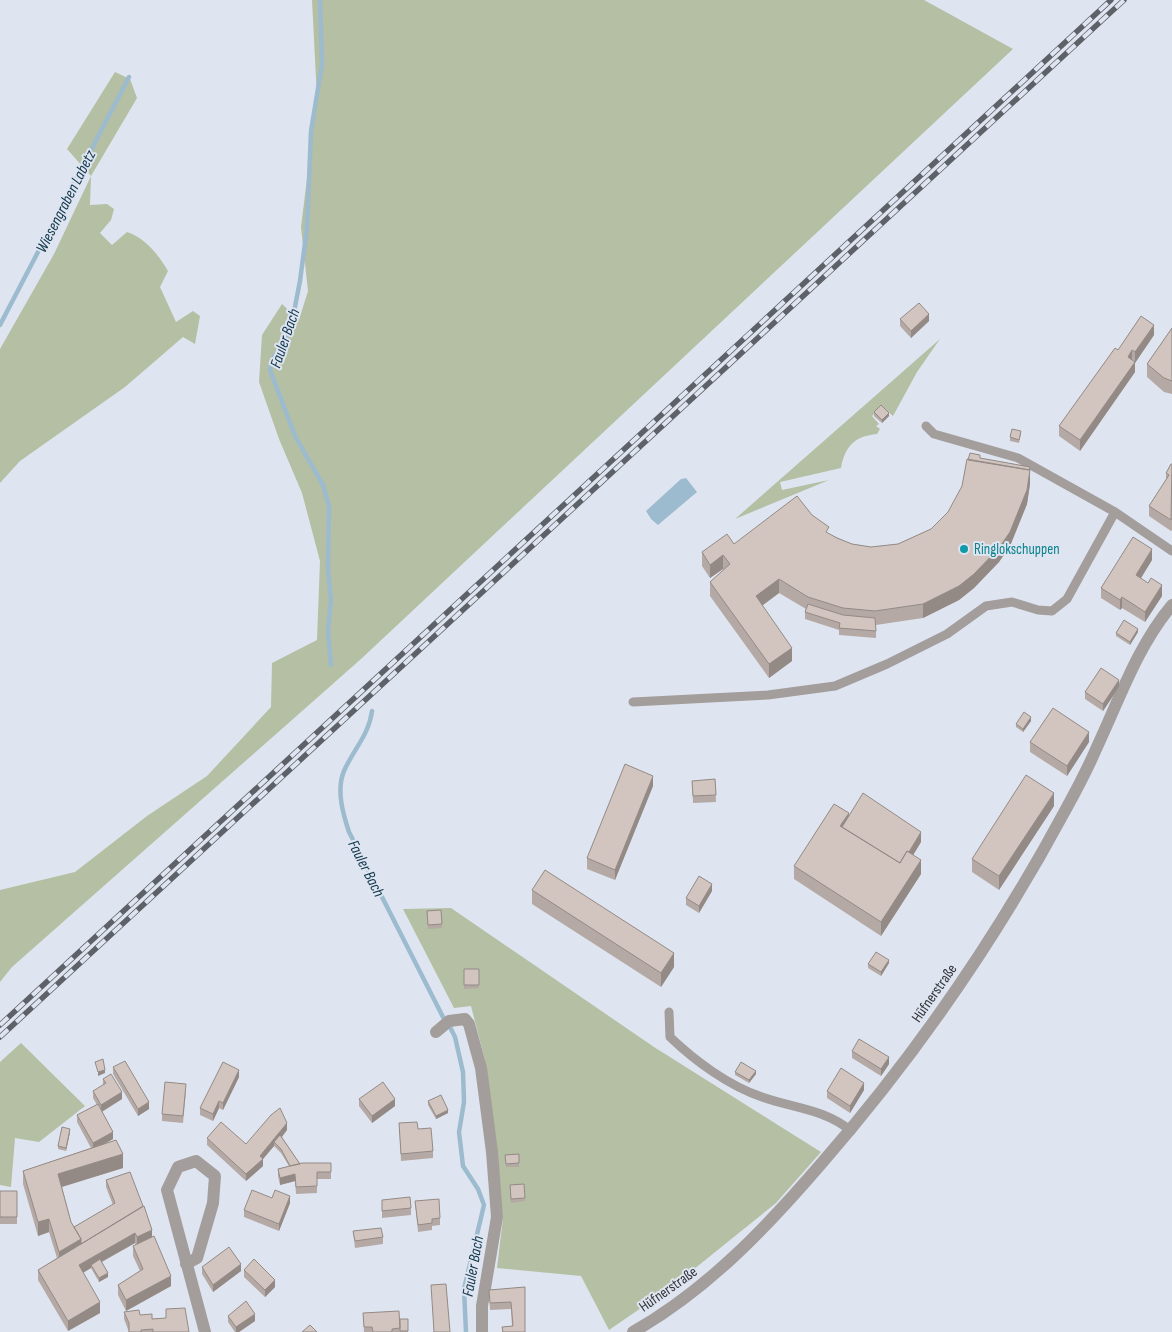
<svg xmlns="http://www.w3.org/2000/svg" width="1172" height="1332" viewBox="0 0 1172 1332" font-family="'Sofia Sans Condensed',sans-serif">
<rect width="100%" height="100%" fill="#dfe5f0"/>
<path fill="#b4bfa3" d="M312 0H924L1013 49 361 659 12 967 0 982V890L75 872 147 816 207 776 271 707 272 663 317 640 320 561 302 493 279 439 259 382 262 335 282 304 299 320 308 291 301 227 317 98Z
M115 72 130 79 137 98 91 176 90 205 107 204 114 209 111 220 100 233 112 245 127 232C145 238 158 254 168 271L160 287 176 322 193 311 200 316 195 344 183 337 125 387 20 461 0 483V349L54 254 91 176 67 149Z
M940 339 917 372 893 416 882 406 872 416 879 424 876 426 880 429 877 434C855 436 845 446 841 468L780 482 782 490 829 480 735 519Z
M451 908 654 1047 821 1152 776 1203 673 1286 609 1330 581 1276 497 1268 503 1218 485 1060 471 1006 454 1008 403 909Z
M21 1043 85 1106 39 1142 15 1138 11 1187 0 1185V1062Z"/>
<path fill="#9dbbce" d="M686 478 697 492 658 525 651 519 646 511 681 479Z"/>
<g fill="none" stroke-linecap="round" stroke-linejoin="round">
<path stroke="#9dbbce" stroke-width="4.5" d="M320 0 322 64 311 131 307 228 300 281 293 317 284 342 273 358 270 370 295 436 323 485 329 506 328 569 331 600 328 631 331 665
M0 325 129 77
M372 711C369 735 353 750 344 771 336 790 343 814 349 832L444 1019
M450 1027 455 1037 463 1072 464 1102 459 1132 463 1166 478 1189 484 1205 464 1289 466 1332"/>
<path stroke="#a39d9c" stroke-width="9" d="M926 426 934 434 1018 458 1115 512 1172 551
M633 702 768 695 835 686 887 664 947 634 986 606 1012 602 1038 610 1052 611 1067 599 1115 512
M669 1012 670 1037C695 1061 729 1086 762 1097 793 1108 825 1109 851 1131"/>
<path stroke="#a39d9c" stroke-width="12" d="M436 1032 449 1021 465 1019 469 1024 481 1068 492 1152 497 1217 482 1306V1332
M186 1264 197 1258 213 1203 215 1176 196 1161 178 1167 167 1190 205 1332
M633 1332C707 1290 766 1228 821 1164 916 1055 998 936 1066 809 1077 789 1088 768 1097 747 1120 698 1137 647 1172 605"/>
<defs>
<path id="rail" d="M0 1025 1111 0
M0 1037 1124 0"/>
</defs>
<use href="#rail" stroke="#5e6168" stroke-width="5.5"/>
<use href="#rail" stroke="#dfe5f0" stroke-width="4" stroke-dasharray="11" stroke-linecap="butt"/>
</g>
<path fill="#b5a9a5" d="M900 319 929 321 911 338 900 326Z
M1172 328V394L1164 392 1147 377V364Z
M1154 335 1135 363V372L1080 451 1059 436V426L1118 350Z
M874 412 889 416 882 423 874 416Z
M1021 434 1019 443 1010 441V437Z
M980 458 1030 467V484L1027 504 1010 546 999 562 974 588 959 600 923 618 876 625V638L839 635V630L805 619V612L806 609 779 593 762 606 792 661 769 678 710 596V582L724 570 723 569 710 578 702 566V552L734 544 829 534 852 544 871 547 898 544 931 529 948 512Z
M1172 464V530L1171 531 1149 516V506L1166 480V473Z
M1152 560 1141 578 1162 596 1145 622 1122 608 1120 610 1101 598V588Z
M1138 632 1130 645 1116 636V633Z
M1119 687 1103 711 1085 699V692Z
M1031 721 1023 732 1016 727V724Z
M1030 742H1089L1067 776 1030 752Z
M715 779 716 802 693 803 692 781Z
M653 786 615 880 587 869V858Z
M1054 806 999 890 972 872V859Z
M921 842 913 855 921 874 881 936 794 879V866Z
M532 890 674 967 661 987 532 904Z
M712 891 699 913 686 905V898Z
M441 910 442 928 428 929 427 911Z
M889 963 881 976 868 968V964Z
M464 969H479V988L464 989Z
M852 1051 889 1064 881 1076 852 1058Z
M113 1067 149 1109 138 1116 113 1074Z
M735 1072 756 1074 749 1083 735 1075Z
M239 1077 223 1110 219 1108 213 1121 200 1115V1108Z
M103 1079 122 1099 102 1112 113 1139 106 1143 123 1168 62 1187 71 1222 74 1227 113 1205 106 1187V1180L152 1237 171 1286 126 1311 118 1295V1285L140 1271 133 1256V1246L136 1245 135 1243 102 1262 108 1277 99 1282 91 1268 83 1273 100 1313 68 1331 38 1280V1270L57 1258 49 1232 38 1236 23 1184V1171L91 1148 77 1122V1115L97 1105 93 1098V1091L103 1085Z
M864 1090 850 1113 827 1098V1091Z
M186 1091 183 1123 162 1121V1114Z
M359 1099 395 1106 372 1123 359 1106Z
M428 1101 448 1113 436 1119 428 1105Z
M399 1123 418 1129 433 1151V1158L401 1161Z
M287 1130 282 1137 300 1164 331 1163V1179H317V1193L296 1194 295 1181 280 1185 278 1176V1169L289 1166 281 1153 274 1146 263 1159V1166L246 1181 207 1145V1138L246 1144Z
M70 1132 66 1151 58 1149V1146Z
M519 1154V1167H506L505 1155Z
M510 1185 525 1198V1201L511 1203Z
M0 1191H17V1224H0Z
M272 1198 290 1203 279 1231 244 1217V1210Z
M382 1200 411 1208V1215L382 1218Z
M415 1201 440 1218V1225L432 1226V1230L418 1232Z
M353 1231 383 1237V1244L355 1248Z
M202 1267 241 1271 213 1292 202 1274Z
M244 1270 275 1287 265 1297 244 1277Z
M525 1287V1332H502V1327L512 1326 511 1309 490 1310 489 1290Z
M166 1309 189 1332H129L124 1319V1312L140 1315 152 1319 166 1318Z
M363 1313 400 1319H408V1332H364Z
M228 1316 255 1321 239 1332H235L228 1322Z"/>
<path fill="#938a86" d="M929 314V321L911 338V331Z
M1154 325V335L1135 363V352Z
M1132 350V361L1128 357Z
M1135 362V372L1080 451V440Z
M889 413V416L882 423V420Z
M1030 467V484L1027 504 1010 546 999 562 974 588 959 600 923 618V604Z
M1152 549V560L1136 586V575Z
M723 555V569L710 578V565Z
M779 579V593L756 610V596Z
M1162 585V596L1145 622V612Z
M1122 597V608L1120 610V600Z
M1138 629V632L1130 645V642Z
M792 648V661L769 678V664Z
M1119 680V687L1103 711V704Z
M1031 717V721L1023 732V729Z
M1089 732V742L1067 776V766Z
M653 776V786L615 880V870Z
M1054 793V806L999 890V876Z
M849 813V827L845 832 840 826Z
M921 832V842L900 877V867Z
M921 860V874L881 936V922Z
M712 884V891L699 913V906Z
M674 953V967L661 987V973Z
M889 960V963L881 976V972Z
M889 1057V1064L881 1076V1069Z
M105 1070V1073L98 1076V1072Z
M239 1070V1077L223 1110V1103Z
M756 1071V1074L749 1083V1080Z
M864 1083V1090L850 1113V1106Z
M122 1092V1099L101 1112V1105Z
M395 1099V1106L372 1123V1116Z
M219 1101V1108L213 1121V1114Z
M149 1102V1109L138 1116V1109Z
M448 1110V1113L436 1119V1116Z
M287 1123V1130L276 1144 274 1142V1146L263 1159V1166L246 1181V1174L260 1156Z
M70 1129V1132L66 1151V1148Z
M113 1132V1139L93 1150V1143Z
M123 1154V1168L58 1188V1174Z
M295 1174V1181L280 1185V1178Z
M290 1196V1203L279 1231V1224Z
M49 1219V1232L38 1236V1222Z
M152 1230V1240L137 1248V1237Z
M135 1233V1243L92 1267 91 1265V1268L79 1275V1265Z
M81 1239V1246L59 1266V1252Z
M241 1264V1271L213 1292V1285Z
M108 1273V1277L99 1282V1278Z
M171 1276V1286L126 1311V1300Z
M275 1280V1287L265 1297V1290Z
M100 1302V1313L68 1331V1321Z
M255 1314V1321L239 1332H236V1327Z"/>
<path fill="#d2c5c0" stroke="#938a86" d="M919 303 929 314 911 331 900 319Z
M1141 316 1154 325 1135 352 1132 350 1128 357 1135 362 1080 440 1059 426 1115 348 1118 350Z
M1172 328V381L1164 378 1147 364Z
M881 405 889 413 882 420 874 412Z
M1012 429 1021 431 1019 440 1010 437Z
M970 453 980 455V458L1030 467 1029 470 968 460Z
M967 459 1030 470 1027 490 1010 532 999 548 974 574 959 586 923 604 875 611 843 608 808 597 779 579 756 596 792 648 769 664 710 582 730 564 723 555 710 565 702 552 727 534 734 544 797 496 812 515 829 527 826 532 837 538 852 544 871 547 898 544 931 529 948 512 962 486Z
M1171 464H1172L1171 520 1149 506 1169 475 1166 473Z
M1133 537 1152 549 1136 575 1148 583 1151 578 1162 585 1145 612 1122 597 1120 600 1101 588Z
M808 604 843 615 875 618 876 631 839 628 840 623 805 612Z
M1124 620 1138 629 1130 642 1116 633Z
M1101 668 1119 680 1103 704 1085 692Z
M1053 708 1089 732 1067 766 1030 742Z
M1024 712 1031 717 1023 729 1016 724Z
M625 764 653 776 615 870 587 858Z
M1026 775 1054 793 999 876 972 859Z
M715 779 716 795 693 796 692 781Z
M863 793 921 832 909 852 907 851 900 863 842 827Z
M834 804 849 813 840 826 900 863 907 851 921 860 881 922 794 866Z
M545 870 674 953 661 973 532 890Z
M699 876 712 884 699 906 686 898Z
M441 910 442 924 428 925 427 911Z
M876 952 889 960 881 972 868 964Z
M464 969H479V985H464Z
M859 1039 889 1057 881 1069 852 1051Z
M103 1059 105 1070 98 1072 95 1062Z
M125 1061 149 1102 138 1109 113 1067Z
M223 1062 239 1070 223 1103 219 1101 213 1114 200 1108Z
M741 1062 756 1071 749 1080 735 1072Z
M841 1068 864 1083 850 1106 827 1091Z
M111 1074 122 1092 101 1105 93 1091 106 1083 103 1079Z
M165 1082 186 1084 183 1116 162 1114Z
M383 1082 395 1099 372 1116 359 1099Z
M441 1095 448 1110 436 1116 428 1101Z
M98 1104 113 1132 93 1143 77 1115Z
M280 1108 287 1123 260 1156 263 1159 246 1174 207 1138 221 1122 246 1144 271 1115Z
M417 1122 418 1129 431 1128 433 1151 401 1154 399 1123Z
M62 1127 70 1129 66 1148 58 1146Z
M280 1135 300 1164 290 1166 281 1149 274 1142Z
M116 1140 123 1154 58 1174 71 1222 81 1239 59 1252 49 1219 38 1222 23 1171Z
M519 1154V1163L506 1164 505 1155Z
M302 1163H331V1172H317V1186L296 1187 295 1174 280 1178 278 1169Z
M130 1172 143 1206 81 1244V1239L74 1227 115 1203 106 1180Z
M524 1184 525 1198 511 1199 510 1185Z
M252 1190 272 1198 275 1190 290 1196 279 1224 244 1210Z
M0 1191H17V1217H0Z
M410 1197 411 1208 382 1211V1200Z
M439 1199 440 1218 432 1219V1223L418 1225 415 1201Z
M144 1206 152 1230 137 1237 135 1233 79 1265 100 1302 68 1321 38 1270Z
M381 1228 383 1237 355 1241 353 1231Z
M154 1236 171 1276 126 1300 118 1285 143 1269 133 1246Z
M229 1247 241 1264 213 1285 202 1267Z
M100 1259 108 1273 99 1278 91 1265Z
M254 1259 275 1280 265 1290 244 1270Z
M446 1284 450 1332H434L431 1285Z
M525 1287V1332H503L502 1327 513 1326 511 1302 490 1303 489 1290Z
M246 1301 255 1314 236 1327 228 1316Z
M185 1308 189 1332H153V1329L141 1330V1332H129V1323L124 1312 139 1310 140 1315 152 1314V1319L166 1318V1309Z
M399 1311 400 1328 392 1329V1332H373L372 1327H364L363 1313Z
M400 1319H408V1331H400Z
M310 1325 317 1332H302Z"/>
<circle fill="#0f9aa8" stroke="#dfe5f0" stroke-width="2" cx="964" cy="549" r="5"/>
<g text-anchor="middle" stroke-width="4" stroke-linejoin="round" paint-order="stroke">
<g font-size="15" fill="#0d838f" stroke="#dfe5f0" text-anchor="start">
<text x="974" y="554">Ringlokschuppen</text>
</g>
<g font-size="15" fill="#313338" stroke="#dfe5f0">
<text transform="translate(934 993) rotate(-55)" y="5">Hüfnerstraße</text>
<text transform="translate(668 1289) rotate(-35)" y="5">Hüfnerstraße</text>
</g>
<g font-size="16" font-style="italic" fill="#0e364c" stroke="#dfe5f0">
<text transform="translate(65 201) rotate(-63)" y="6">Wiesengraben Labetz</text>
<text transform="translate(284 338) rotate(-71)" y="6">Fauler Bach</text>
<text transform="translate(367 868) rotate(63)" y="6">Fauler Bach</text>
<text transform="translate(472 1266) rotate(-80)" y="6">Fauler Bach</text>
</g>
</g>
</svg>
